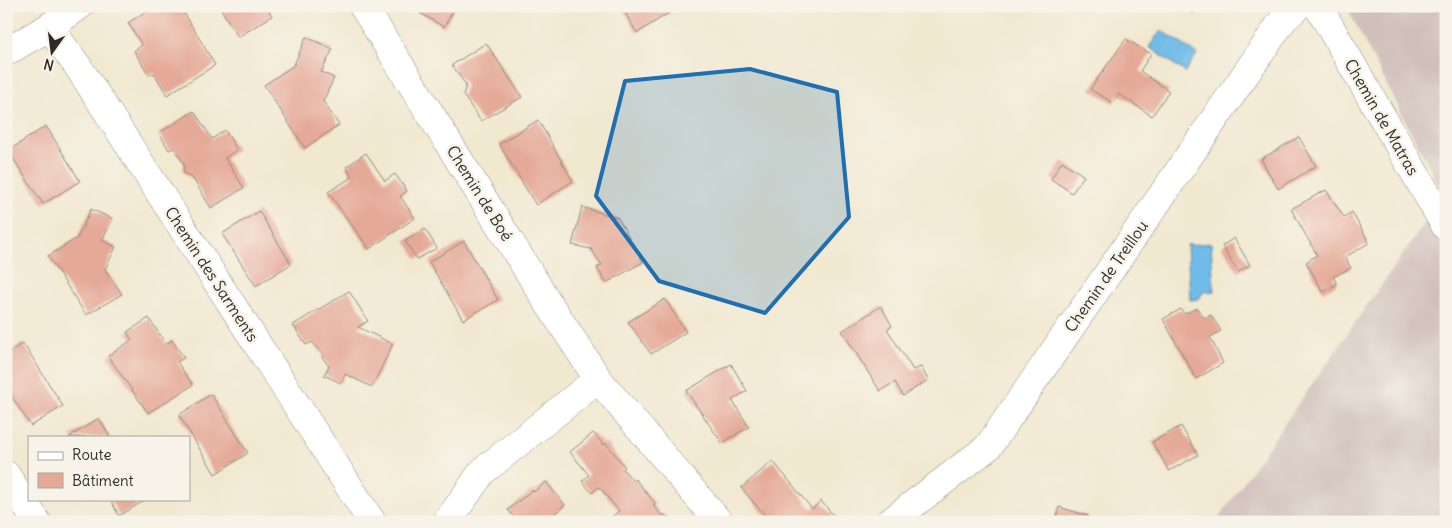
<svg xmlns="http://www.w3.org/2000/svg" width="1452" height="528" viewBox="0 0 1452 528" font-family="Delius,sans-serif">
<rect width="100%" height="100%" fill="#f7f3e8"/>
<filter id="ink" filterUnits="userSpaceOnUse"><feTurbulence type="fractalNoise" baseFrequency=".02" numOctaves="2"/><feDisplacementMap in="SourceGraphic" scale="10" xChannelSelector="R" yChannelSelector="G"/><feConvolveMatrix kernelMatrix="1 2 1 2 8 2 1 2 1" color-interpolation-filters="sRGB"/></filter>
<filter id="wash" filterUnits="userSpaceOnUse"><feTurbulence type="fractalNoise" baseFrequency=".0096" numOctaves="4" result="noise"/><feDisplacementMap in="SourceGraphic" scale="20" xChannelSelector="R" yChannelSelector="G"/><feGaussianBlur stdDeviation="1.12" result="paint"/><feColorMatrix in="noise" values="0 0 0 0 0 0 0 0 0 0 0 0 0 0 0 0 0 1.4 0 .05"/><feComposite in="paint" operator="in"/></filter>
<g filter="url(#wash)">
<rect width="100%" height="100%" fill="#f1e8d0"/>
<path fill="#cfc0ba" d="M1346 6H1446V522H1216L1444 195Z"/>
<path fill="#6fbbe8" stroke="#4d738a" d="M1161 30 1197 54 1185 72 1149 47Z
M1211 243 1214 292H1203L1199 299 1190 300 1187 245Z"/>
<g id="blocks">
<path fill="#e5a997" d="M154 6H180L215 65 167 95 154 73 149 75 134 51 142 45 128 23Z
M219 6H266L272 16 238 37Z
M408 6H456L444 27Z
M621 6H680L637 33Z
M1182 6H1199L1193 14Z
M306 37 333 49 321 72 334 78 323 101 339 125 305 148 264 85 294 65Z
M1126 39 1151 54 1140 71 1169 91 1152 116 1119 94 1113 103 1090 89Z
M486 43 522 97 481 121 463 95 466 85 452 65Z
M194 111 212 139 225 130 237 150 225 158 244 188 211 208 194 180 183 172 184 164 174 148 169 150 159 133Z
M538 120 573 181 536 205 499 144Z
M46 126 80 181 43 204 8 151Z
M1299 137 1316 166 1278 189 1261 159Z
M366 153 385 181 395 174 407 191 400 196 415 218 369 249 328 192 352 177 346 167Z
M1062 161 1084 176 1072 193 1051 179Z
M1326 190 1344 217 1352 212 1369 243 1345 257 1351 268 1333 277 1337 284 1323 292 1306 262 1317 255 1291 209Z
M582 207 618 218 643 262 606 283 597 268 602 265 591 249 572 245Z
M91 209 113 219 102 240 116 247 105 269 122 294 86 315 48 256 77 238Z
M259 211 291 264 256 286 222 234Z
M425 229 437 248 417 259 405 241Z
M1234 238 1250 265 1238 272 1222 246Z
M464 241 498 300 463 320 429 262Z
M349 291 368 321 358 327 393 344 372 387 345 374 341 383 324 375 329 366 322 357 323 355 312 342 306 345 293 325Z
M665 299 686 332 651 354 628 322Z
M881 306 892 326 887 329 913 370 921 367 928 380 903 396 895 382 880 391 842 331Z
M1197 308 1204 318 1211 315 1221 331 1210 337 1223 363 1196 379 1163 319 1181 309 1184 314Z
M149 318 166 344 172 340 184 358 177 362 193 385 148 413 108 356 132 340 127 332Z
M23 343 63 406 31 426 6 388V354Z
M731 364 747 391 732 400 749 427 722 443 686 391Z
M211 394 248 453 215 474 179 415Z
M99 418 110 437H69Z
M1181 426 1198 455 1169 471 1152 442Z
M593 433 604 445 606 443 625 467 623 469 633 481 635 479 655 503 653 505 662 516 664 514 671 522H616L612 517 619 511 599 487 592 493 582 481 589 475 570 452Z
M773 461 812 509 821 501 834 516 827 522H771L741 488Z
M546 482 565 505 545 522H518L508 510 532 490 534 492Z
M110 499H147L119 516Z
M1059 507 1088 516 1087 522H1055Z"/>
</g>
</g>
<g filter="url(#ink)">
<use href="#blocks" fill-opacity="0" stroke="#8e8a7e" stroke-width="1"/>
<g fill="none" stroke-linecap="round" stroke-linejoin="round">
<defs>
<path id="street" d="M363 6 545 298 598 379
M1318 6 1446 227
M49 27 79 68 372 522
M6 52 49 27 79 6
M6 475 37 522
M447 522 482 472 598 379 719 522
M890 522 988 447 1283 20 1298 6"/>
</defs>
<use href="#street" stroke="#8e8a7e" stroke-width="29"/>
<use href="#street" stroke="#fff" stroke-width="28"/>
</g>
</g>
<path fill="#1f6fb2" fill-opacity="0.2" stroke="#1f6fb2" stroke-width="4" stroke-linejoin="round" d="M750 69 837 92 849 217 765 313 659 281 596 196 625 81Z"/>
<g text-anchor="middle" stroke-width="5" stroke-linejoin="round" paint-order="stroke">
<g font-size="16" fill="#2b2b2b" stroke="#f7f3e8">
<text transform="translate(1382 117) rotate(60)" y="6">Chemin de Matras</text>
<text transform="translate(480 193) rotate(58)" y="6">Chemin de Boé</text>
<text transform="translate(212 274) rotate(57)" y="6">Chemin des Sarments</text>
<text transform="translate(1106 276) rotate(-55)" y="6">Chemin de Treillou</text>
</g>
</g>
<rect width="1452" height="528" fill="none" stroke="#f7f3e8" stroke-width="25"/>
<rect x="28" y="436" width="162" height="65" fill="#f7f3e8" stroke="#a5a39c"/>
<rect x="38" y="452" width="25" height="8" fill="#ffffff" stroke="#a5a39c"/>
<text x="72" y="460" font-size="15" fill="#2b2b2b">Route</text>
<rect x="38" y="473" width="25" height="15" fill="#e5a997" stroke="#a5a39c"/>
<text x="72" y="486" font-size="15" fill="#2b2b2b">Bâtiment</text>
<g transform="translate(52 52) rotate(194)" stroke="#f7f3e8" stroke-width="4" paint-order="stroke">
<path d="M0-4L9 19L0 12L-9 19Z" fill="#2b2b2b"/>
<text y="-8" font-size="14" font-weight="bold" text-anchor="middle" fill="#2b2b2b">N</text>
</g>
</svg>
